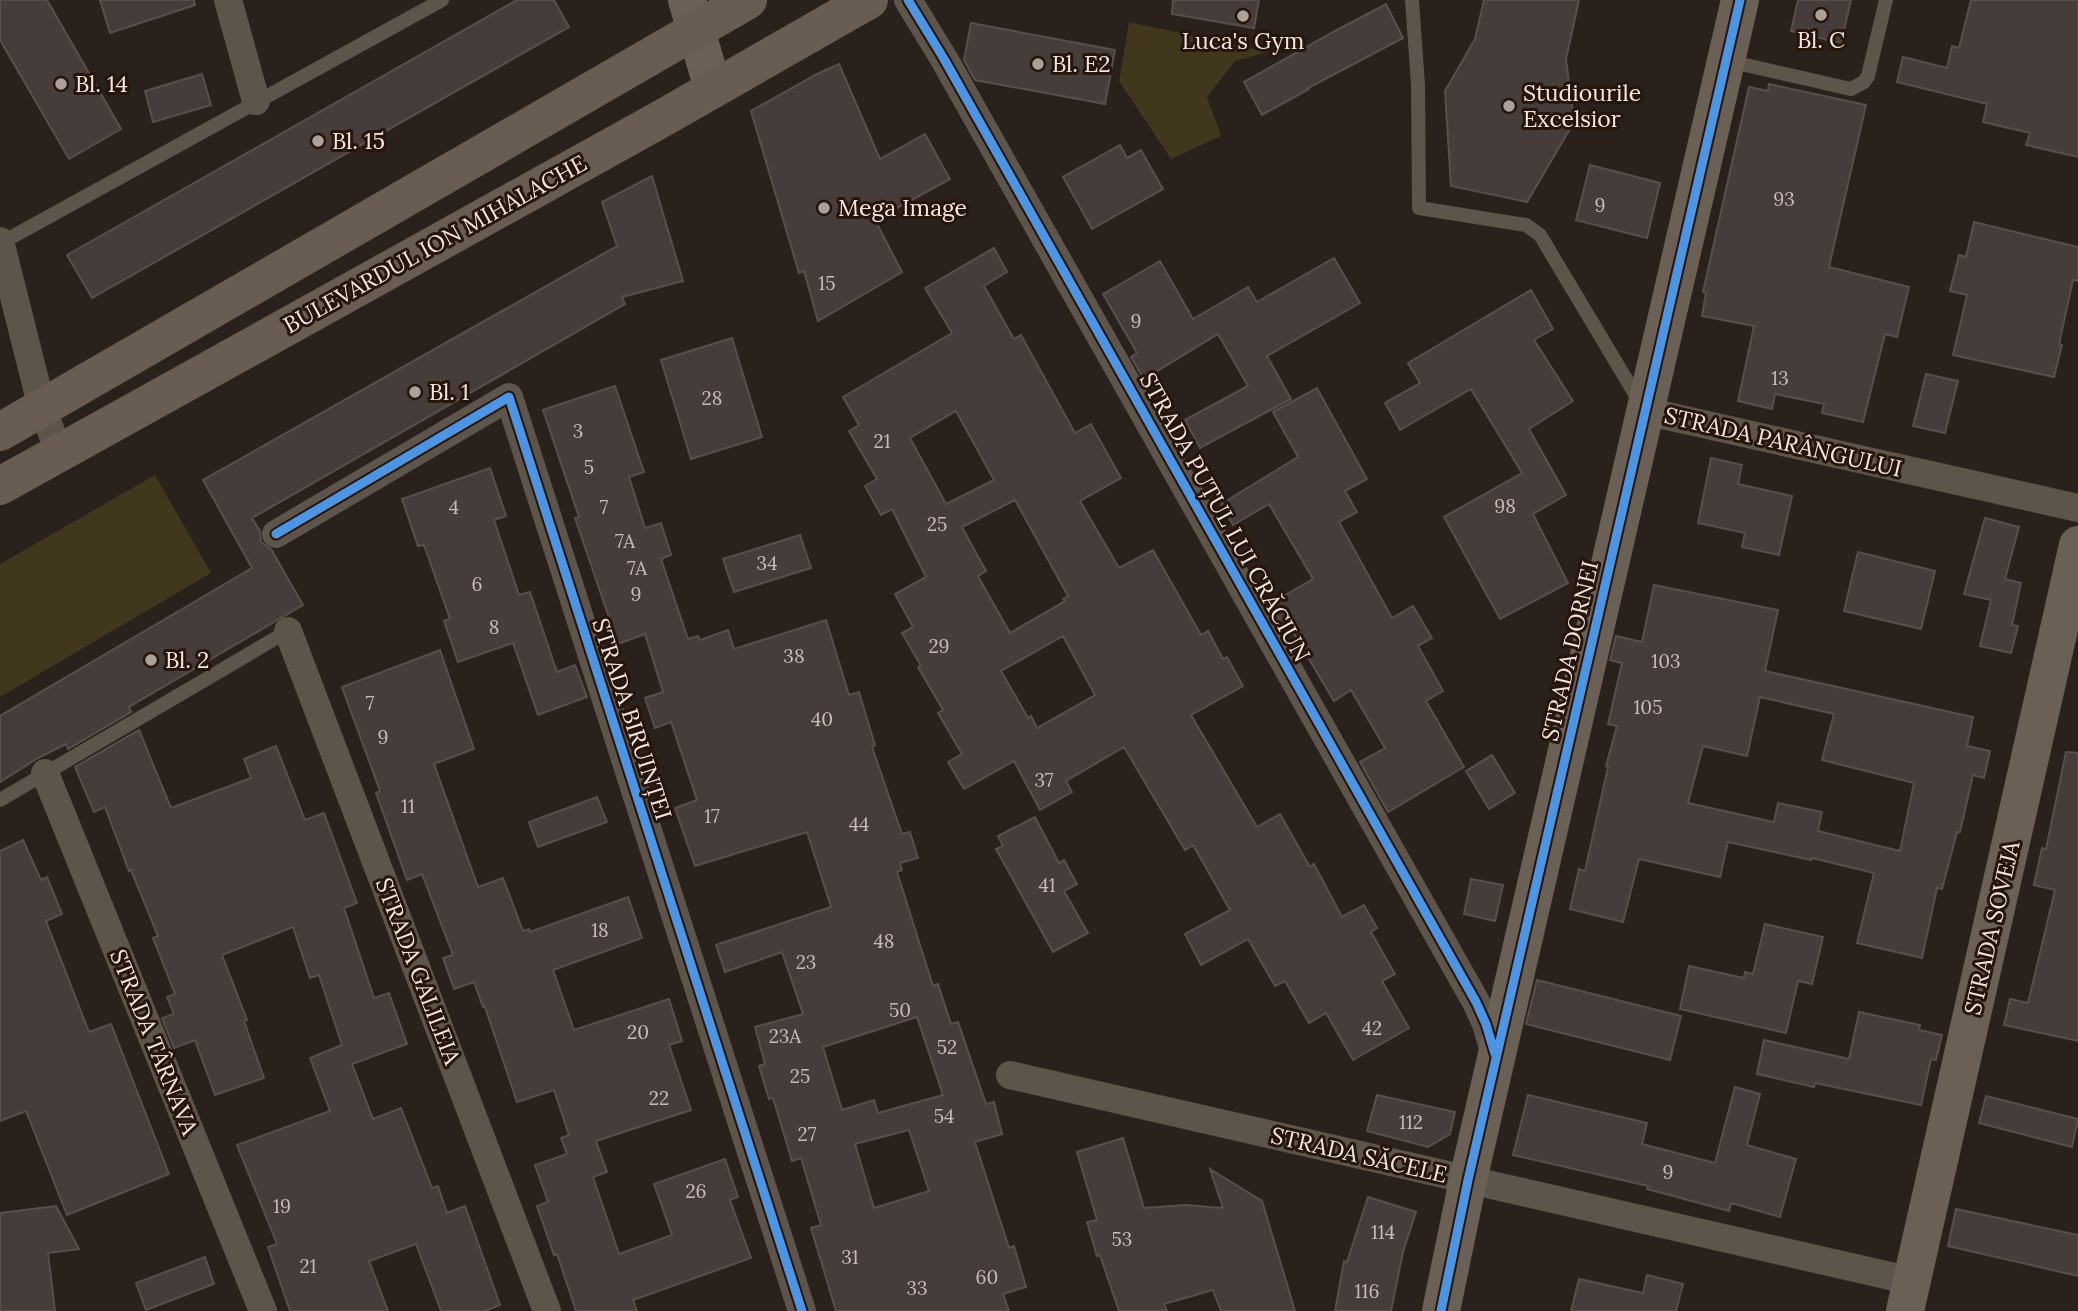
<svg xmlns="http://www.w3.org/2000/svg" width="2078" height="1311" viewBox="0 0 2078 1311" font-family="Lora,serif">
<rect width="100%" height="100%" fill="#2a201c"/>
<path fill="#40371d" d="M1129 22 1268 52 1235 61 1207 97 1221 136 1171 159 1119 81Z
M155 475 211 573 0 697V564Z"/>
<path fill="#463c3a" stroke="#584f4c" stroke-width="2" fill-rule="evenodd" d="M0 0H47L121 129 69 159 0 40Z
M100 0H194L195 5 110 33Z
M517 0H554L569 27 92 298 67 255Z
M1173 0H1259L1254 28 1172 14Z
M1484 0H1579L1566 59 1574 122 1527 202 1451 186 1445 91 1475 39Z
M1798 0H1851L1841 43 1791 31Z
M1971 0H2078V157L2026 145 2030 133 1983 122 1987 104 1897 82 1903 57 1947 68 1952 46 1959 48Z
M1386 4 1403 38 1308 88 1309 89 1262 115 1244 82 1335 31Z
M971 23 1115 50 1105 104 975 80 964 60Z
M839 64 880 159 925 134 950 179 875 220 902 272 818 321 804 271 799 273 751 111 817 74Z
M202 74 211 105 153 122 145 91Z
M1769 84 1866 105 1829 267 1909 287 1897 337 1885 334 1863 422 1822 413 1824 404 1775 394 1772 409 1738 401 1754 326 1702 316 1706 293 1703 292 1749 87 1768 91Z
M1120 145 1127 158 1141 150 1163 189 1092 229 1063 177Z
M1590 165 1660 183 1647 238 1576 220Z
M652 176 683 281 622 297 625 304 252 518 260 531 261 542 271 549 303 605 129 707 131 712 68 749 66 744 38 758 0 782V716L252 568 203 480 617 246 602 202Z
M1974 222 2078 247V281L2073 280 2059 344 2062 345 2054 377 1953 355 1967 295 1950 291 1959 255 1966 257Z
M994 248 1007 272 984 286 1014 339 1021 335 1075 433 1091 424 1121 478 1080 501 1119 568 1153 550 1201 635 1208 631 1223 659 1227 657 1243 686 1191 715 1257 827 1280 814 1310 867 1314 864 1342 917 1364 905 1377 928 1371 932 1395 974 1382 981 1409 1028 1353 1060 1326 1013 1309 1023 1285 981 1275 986 1248 939 1201 965 1185 934 1230 910 1193 845 1185 850 1124 747 1066 781 1072 792 1040 810 1014 761 964 789 948 762 962 754 938 713 943 710 918 667 921 666 902 633 913 627 895 594 926 577 892 509 881 515 865 486 877 479 849 431 859 425 843 397 952 333 925 288ZM956 411 994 480 946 504 910 438ZM1015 500 1068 596 1063 599 1065 601 1010 633 978 576 986 571 962 527ZM1063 636 1095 695 1037 728 1031 716 1028 718 1001 671Z
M1334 258 1360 303 1267 356 1291 399 1200 448 1185 420 1248 386 1218 334 1144 379 1131 357 1137 353 1103 294 1160 261 1193 319 1248 287 1257 302Z
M1531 290 1553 329 1534 340 1573 401 1529 429 1566 495 1533 514 1568 583 1500 619 1444 517 1522 473 1471 389 1400 430 1385 403 1420 383 1408 363Z
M732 338 762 437 691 459 661 360Z
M1926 374 1958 381 1945 433 1913 426Z
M615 386 644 472 629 477 645 528 661 523 671 555 661 559 688 639 698 636 700 640 728 630 734 649 826 620 849 695 859 692 875 745 872 747 902 834 910 832 918 858 900 863 902 870 897 872 933 986 938 984 951 1024 958 1022 986 1104 994 1102 1002 1134 975 1142 1009 1248 1014 1246 1026 1287 1003 1294 1009 1311H836L811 1228 821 1225 801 1158 792 1161 773 1098 769 1099 759 1066 765 1064 755 1027 803 1014 782 952 725 972 716 945 831 907 807 832 695 866 675 808 697 800 671 722 655 728 645 698 663 692 645 634 618 644 575 518 579 517 543 410ZM917 1017 943 1095 878 1113 874 1100 842 1110 823 1047ZM909 1130 929 1191 874 1208 855 1144Z
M1317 388 1367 479 1345 491 1357 512 1339 522 1392 618 1413 606 1432 638 1418 646 1443 691 1426 701 1464 767 1388 812 1360 762 1385 748 1351 690 1334 701 1288 624 1283 626 1270 604 1313 579 1269 504 1233 525 1221 504 1298 457 1273 412Z
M1711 458 1742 465 1738 484 1792 496 1779 555 1742 547 1745 533 1698 523Z
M490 468 506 516 494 520 519 595 530 592 557 672 575 665 587 697 538 715 513 643 458 662 444 621 450 619 424 545 418 546 402 499Z
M1985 518 2019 527 2005 579 2021 583 2012 625 2018 626 2011 653 1980 646 1991 600 1964 594Z
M800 535 811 568 734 592 723 559Z
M1858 552 1935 571 1921 629 1844 611Z
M1654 585 1778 610 1765 671 1973 717 1967 746 1990 751 1984 778 1973 775 1960 832H1957L1942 889 1937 888 1922 958 1857 943 1874 873 1812 858 1811 860 1728 842 1720 877 1639 859 1623 922 1570 909 1579 869 1585 871 1608 767 1606 766 1617 726 1608 724 1622 663 1610 660 1616 636 1642 642ZM1760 697 1834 714 1822 760 1914 783 1900 851 1818 831 1822 812 1778 803 1774 822 1688 803 1703 746 1747 756Z
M440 650 474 749 434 764 478 887 503 878 523 931 529 929 530 932 628 897 642 938 553 970 574 1030 669 999 682 1041 669 1045 691 1110 596 1141 607 1172 593 1177 619 1254 672 1235 654 1184 725 1159 738 1197 730 1200 751 1258 633 1300 637 1311H576L557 1254 554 1255 537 1206 548 1202 535 1165 567 1154 561 1138 569 1135 554 1090 517 1102 485 1007H483L474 982 454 989 443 958 453 955 422 874 407 880 376 793 380 791 342 687Z
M139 730 171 808 251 778 244 759 276 746 305 820 324 813 357 903 344 908 374 998 389 993 407 1044 352 1064 373 1119 401 1108 432 1188 438 1186 447 1213 465 1206 500 1305 485 1311H441L416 1244 369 1261 388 1311H290L268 1247 277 1244 237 1145 330 1111 310 1058 342 1045 319 975 310 978 293 927 222 955 247 1020 244 1021 264 1078 215 1095 195 1040 174 1048 162 1018 174 1014 167 997 175 994 153 938 158 936 131 870 129 871 105 807 94 812 75 767Z
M2066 752 2078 753V1041L2004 1025 2010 999 2028 1003 2055 890 2034 885 2042 848 2046 849Z
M1492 755 1515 793 1489 809 1466 771Z
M597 797 607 822 538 847 529 822Z
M1035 817 1059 863 1064 860 1077 884 1064 891 1088 933 1053 952 996 849 1003 846 998 836Z
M23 840 41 880 47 877 62 914 46 921 89 1032 111 1024 169 1174 67 1215 26 1111 0 1121V851Z
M1471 879 1503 885 1495 921 1464 914Z
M1765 924 1823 937 1812 984 1798 981 1786 1033 1680 1009 1689 966 1744 978 1745 972 1753 974Z
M1537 980 1681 1016 1670 1060 1526 1024Z
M1859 1012 1920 1025 1919 1030 1942 1035 1936 1060 1931 1059 1921 1105 1815 1083 1814 1087 1757 1074 1764 1040 1849 1059Z
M1735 1087 1760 1094 1747 1145 1796 1159 1780 1217 1731 1203 1729 1211 1647 1189 1648 1186 1513 1155 1528 1095 1647 1123 1642 1144 1715 1163Z
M1377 1095 1455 1112 1450 1134 1428 1147 1367 1131Z
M1986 1096 2078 1119 2072 1147 1979 1123Z
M1123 1138 1144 1208 1185 1205 1223 1208 1210 1169 1262 1201 1295 1311H1221L1213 1290 1164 1304 1167 1311H1119L1100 1255 1097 1256 1087 1222 1097 1220 1077 1152Z
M1368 1197 1416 1212 1403 1252 1391 1311H1335L1344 1261 1347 1262Z
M56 1206 79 1249 48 1253 55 1311H0V1213Z
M1956 1209 2078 1235V1276L1948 1246Z
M205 1257 214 1284 146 1310 136 1283Z
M1647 1275 1683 1284 1676 1311H1571L1579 1279 1643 1293Z"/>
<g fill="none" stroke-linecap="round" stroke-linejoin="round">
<path stroke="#5d554c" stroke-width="14" d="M1412 0 1418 85 1419 208 1526 225 1540 235 1641 404
M1728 61 1851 89 1864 82 1868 76 1886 0
M1 243 442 0
M0 800 288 631"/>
<path stroke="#5d554c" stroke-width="28" d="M228 0 256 101
M908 0 944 59 1476 1002 1486 1024 1496 1058
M0 241 42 408 60 454
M1645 411 2078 508
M276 534 509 397 802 1311
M288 631 547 1311
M45 773 263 1311
M1010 1075 1912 1281"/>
<path stroke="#6b6055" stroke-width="38" d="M687 0 713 88
M1441 1311 1468 1180 1740 0
M1905 1311 2078 545"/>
<path stroke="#695d53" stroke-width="38" d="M0 432 748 0
M0 486 661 119 869 0"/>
<defs>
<path id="cycleway" d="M908 0 944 59 1476 1002 1486 1024 1495 1054
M276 534 509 397 802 1311
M1441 1311 1468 1180 1740 0"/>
</defs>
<use href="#cycleway" stroke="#26150d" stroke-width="13"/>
<use href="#cycleway" stroke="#4d94e3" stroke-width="9"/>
</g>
<g fill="#aca09b" stroke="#26150d" stroke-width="2.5">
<circle cx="1821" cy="15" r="7"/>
<circle cx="1243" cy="16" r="7"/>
<circle cx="1038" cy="64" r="7"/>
<circle cx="61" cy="84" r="7"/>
<circle cx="1509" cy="106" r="7"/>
<circle cx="318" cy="141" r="7"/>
<circle cx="824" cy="208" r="7"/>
<circle cx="415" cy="392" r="7"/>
<circle cx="151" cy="660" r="7"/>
</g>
<g text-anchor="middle" stroke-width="6" stroke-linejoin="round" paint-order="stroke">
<g font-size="19" fill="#c7bbb6">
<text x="1784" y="206">93</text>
<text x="1600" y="212">9</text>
<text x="827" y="290">15</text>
<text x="1136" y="328">9</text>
<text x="1780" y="385">13</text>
<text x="712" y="405">28</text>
<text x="578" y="438">3</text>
<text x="882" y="448">21</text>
<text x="589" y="474">5</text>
<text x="1505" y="513">98</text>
<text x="454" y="514">4</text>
<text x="604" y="514">7</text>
<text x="937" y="531">25</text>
<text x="625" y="548">7A</text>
<text x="767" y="570">34</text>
<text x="637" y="575">7A</text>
<text x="477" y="591">6</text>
<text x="636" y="601">9</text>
<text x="494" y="634">8</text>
<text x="939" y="653">29</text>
<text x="794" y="663">38</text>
<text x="1666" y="668">103</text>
<text x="370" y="710">7</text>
<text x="1648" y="714">105</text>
<text x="822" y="726">40</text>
<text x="383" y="744">9</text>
<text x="1044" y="787">37</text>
<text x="408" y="813">11</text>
<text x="712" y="823">17</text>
<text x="859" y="831">44</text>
<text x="1047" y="892">41</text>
<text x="600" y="937">18</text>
<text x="884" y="948">48</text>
<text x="806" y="969">23</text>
<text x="900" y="1017">50</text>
<text x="1372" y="1035">42</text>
<text x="638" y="1039">20</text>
<text x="785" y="1043">23A</text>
<text x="947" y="1054">52</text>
<text x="800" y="1083">25</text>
<text x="659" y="1105">22</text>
<text x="944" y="1123">54</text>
<text x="1411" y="1129">112</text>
<text x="807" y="1141">27</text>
<text x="1668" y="1179">9</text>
<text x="696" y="1198">26</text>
<text x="282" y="1213">19</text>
<text x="1383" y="1239">114</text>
<text x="1122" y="1246">53</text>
<text x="850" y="1264">31</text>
<text x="308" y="1273">21</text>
<text x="987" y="1284">60</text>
<text x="917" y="1295">33</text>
<text x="1367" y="1298">116</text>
</g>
<g font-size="23" fill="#f2e5e0" stroke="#26150d" text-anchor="start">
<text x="1821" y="48" text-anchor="middle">Bl. C</text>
<text x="1243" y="49" text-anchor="middle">Luca's Gym</text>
<text x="1052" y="72">Bl. E2</text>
<text x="75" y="92">Bl. 14</text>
<text x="1523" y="101">Studiourile<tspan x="1523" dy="26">Excelsior</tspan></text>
<text x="332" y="149">Bl. 15</text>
<text x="838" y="216">Mega Image</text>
<text x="429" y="400">Bl. 1</text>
<text x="165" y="668">Bl. 2</text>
</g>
<g font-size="23" fill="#f2e5e0" stroke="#26150d">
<text transform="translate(435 244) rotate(-29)" y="8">BULEVARDUL ION MIHALACHE</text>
<text transform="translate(1783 442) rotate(13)" y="8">STRADA PARÂNGULUI</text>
<text transform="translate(1225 517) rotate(61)" y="8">STRADA PUȚUL LUI CRĂCIUN</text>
<text transform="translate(1570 651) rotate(-77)" y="8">STRADA DORNEI</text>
<text transform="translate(632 719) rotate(72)" y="8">STRADA BIRUINȚEI</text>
<text transform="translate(1992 928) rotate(-77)" y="8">STRADA SOVEJA</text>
<text transform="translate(418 971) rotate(69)" y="8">STRADA GALILEIA</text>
<text transform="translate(154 1042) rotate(68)" y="8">STRADA TÂRNAVA</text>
<text transform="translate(1359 1155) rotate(13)" y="8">STRADA SĂCELE</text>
</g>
</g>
</svg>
